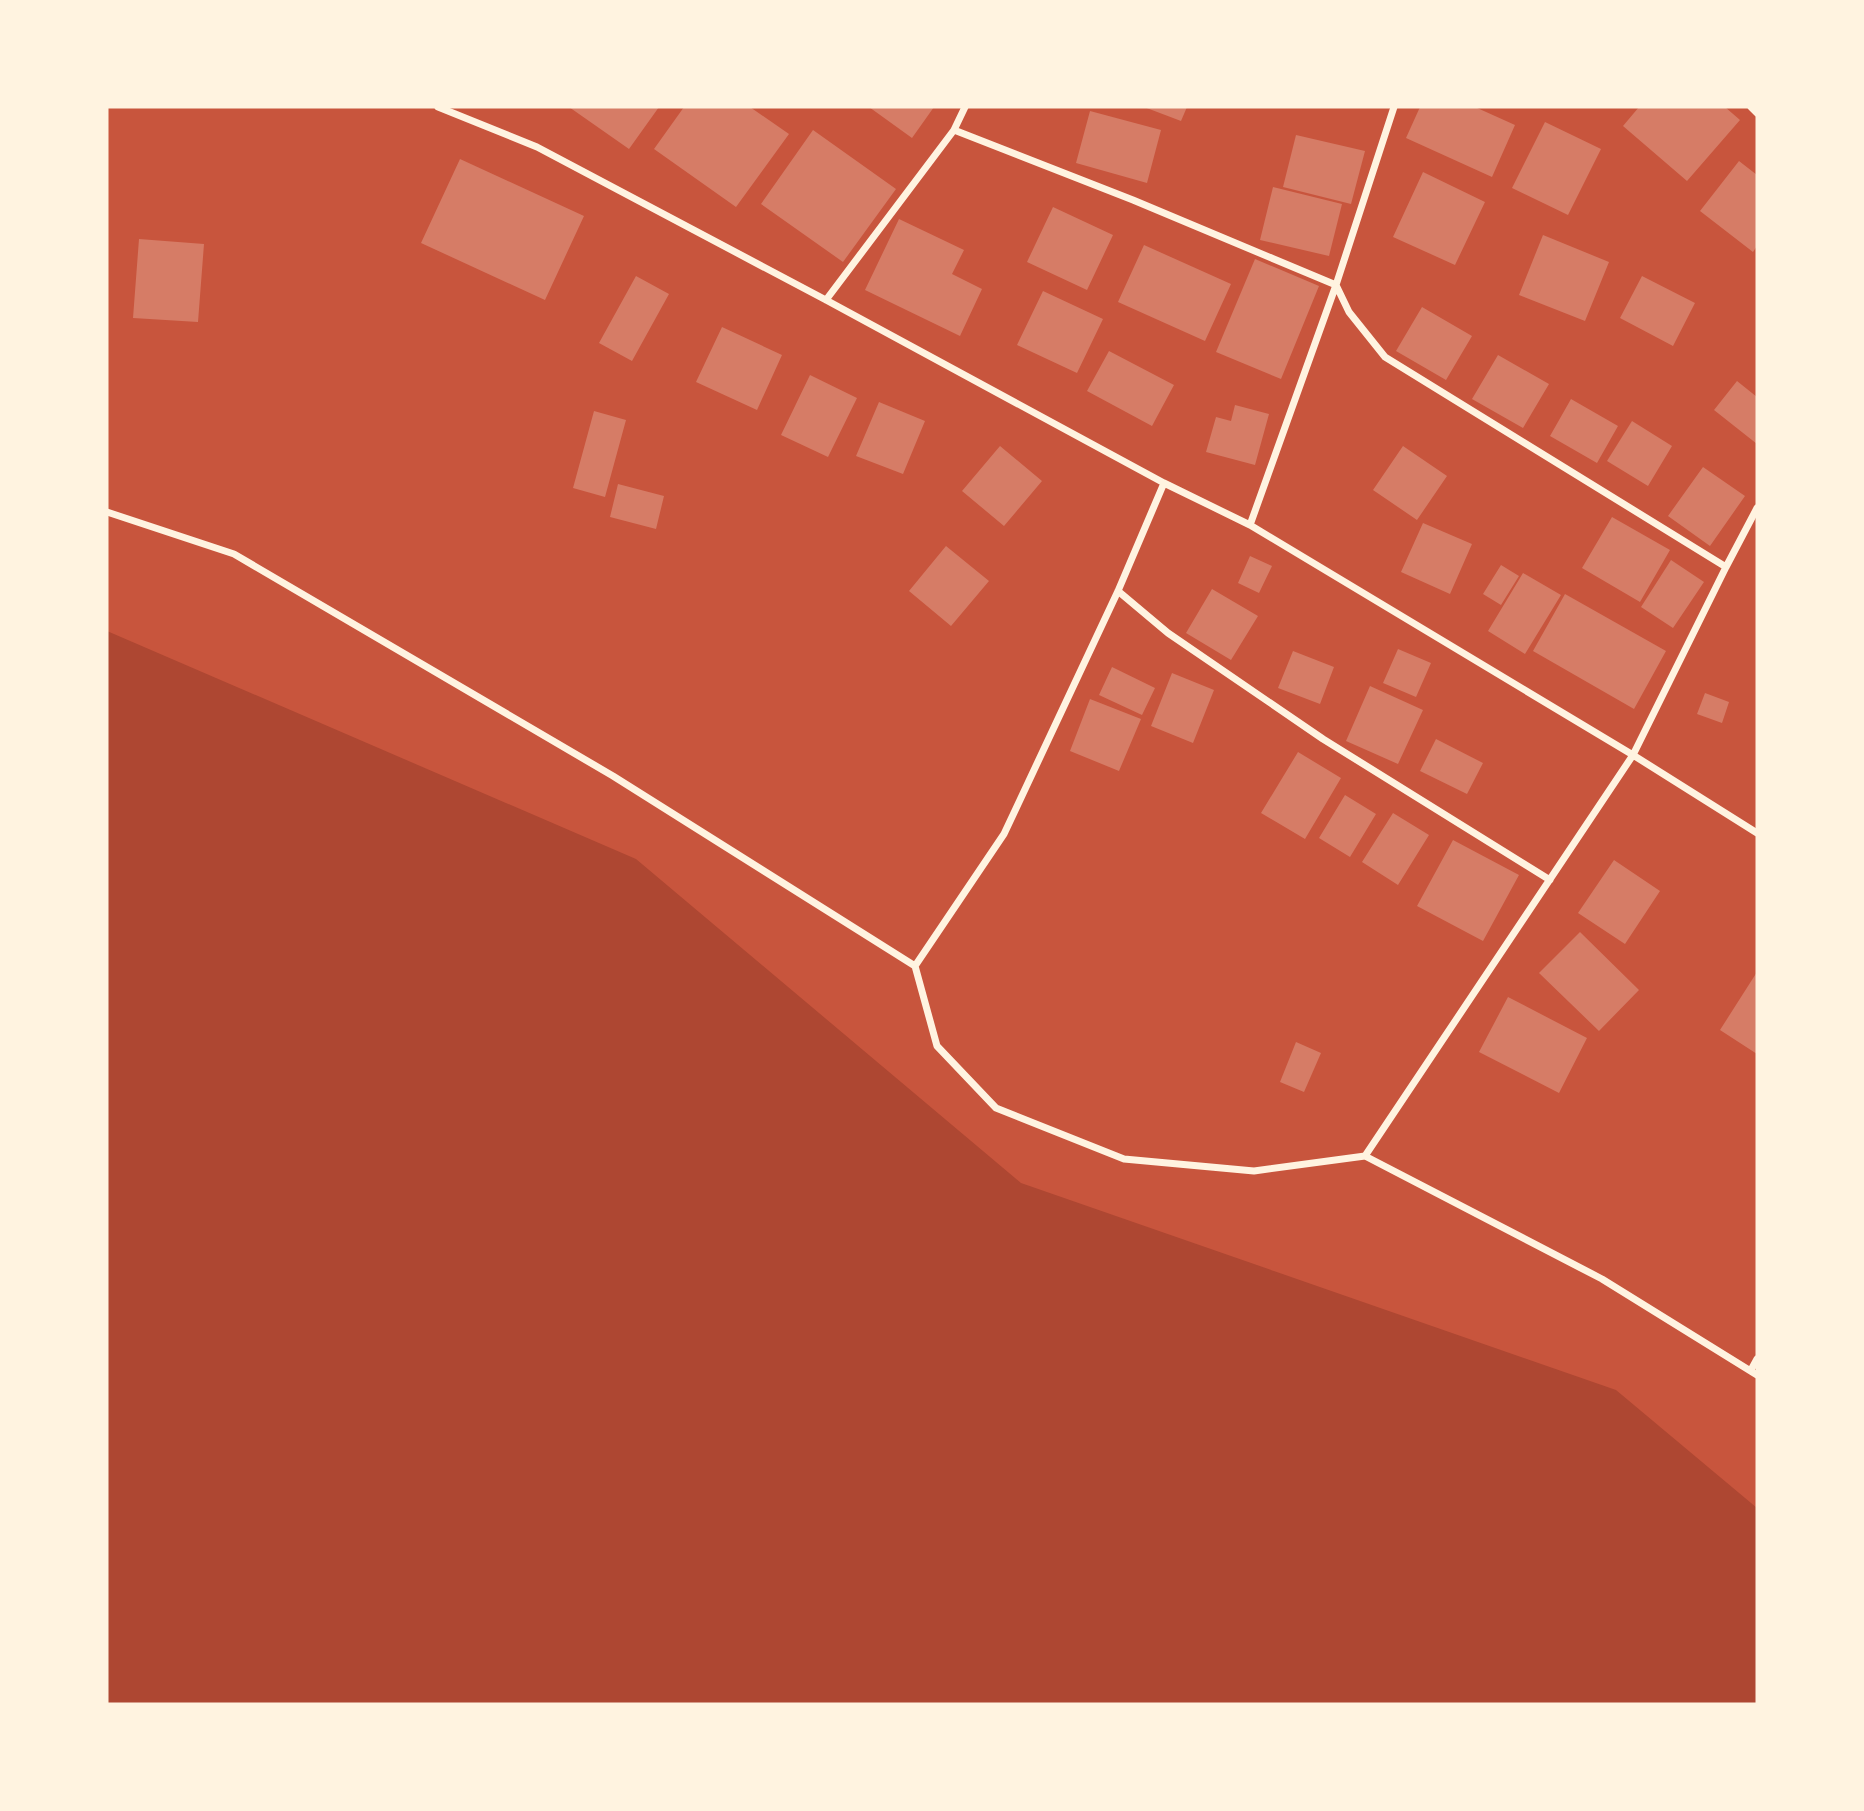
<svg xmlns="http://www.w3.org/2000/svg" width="1864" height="1811" viewBox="0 0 1864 1811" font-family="Raleway,sans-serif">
<rect width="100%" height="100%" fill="#c8553d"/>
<path fill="#ae4732" d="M107 631 636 859 1021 1183 1616 1390 1757 1508V1704H107Z"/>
<path fill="#d67c66" d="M569 107H659L629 149Z
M684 107H750L789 134 736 207 654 149Z
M869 107H934L912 138Z
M1144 107H1187L1181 121Z
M1420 107H1475L1515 125 1492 177 1406 138Z
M1639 107H1725L1740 120 1687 181 1623 126Z
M1090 111 1161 130 1147 183 1076 163Z
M1545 122 1601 149 1568 215 1512 188Z
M813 130 896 189 843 262 761 204Z
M1296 135 1365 151 1351 204 1283 187Z
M460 159 584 216 545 300 421 243Z
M1739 161 1757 175V246L1753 252 1700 211Z
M1423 172 1485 202 1455 265 1393 237Z
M1273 187 1342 204 1329 256 1260 240Z
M1053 207 1113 235 1087 290 1027 262Z
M899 219 964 250 952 274 982 289 960 336 865 290Z
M1543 235 1609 262 1585 321 1519 295Z
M139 239 204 244 198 322 133 318Z
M1144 245 1231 284 1205 341 1118 302Z
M1255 259 1319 286 1281 379 1216 352Z
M636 276 669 294 632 361 599 343Z
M1642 276 1695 303 1673 346 1620 318Z
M1043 291 1103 319 1077 373 1017 345Z
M1422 307 1472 336 1446 380 1396 351Z
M722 327 782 355 757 410 696 382Z
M1109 351 1174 385 1152 426 1087 391Z
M1498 355 1549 384 1523 428 1472 399Z
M810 375 857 398 828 457 781 435Z
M1737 381 1757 397V444L1714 410Z
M1571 399 1618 426 1597 463 1550 436Z
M879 402 925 421 903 474 856 456Z
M1235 405 1269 414 1255 465 1206 452 1216 417 1231 421Z
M594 411 626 420 605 497 573 488Z
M1632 421 1672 446 1648 486 1607 461Z
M1000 446 1042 481 1004 526 962 491Z
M1403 446 1447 476 1417 520 1373 490Z
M1703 467 1745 496 1710 546 1668 516Z
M618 484 664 496 656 529 610 517Z
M1612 517 1670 550 1640 602 1582 568Z
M1423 523 1472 544 1450 594 1401 572Z
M946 546 989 581 951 626 909 591Z
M1250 556 1272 566 1259 593 1238 583Z
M1671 560 1704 582 1673 628 1641 607Z
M1501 565 1519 576 1501 605 1483 594Z
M1523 573 1561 595 1525 654 1488 631Z
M1212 589 1258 616 1231 660 1186 633Z
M1565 594 1666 651 1634 709 1533 651Z
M1398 649 1431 663 1416 697 1383 683Z
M1293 651 1334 667 1320 704 1278 688Z
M1112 667 1155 688 1142 715 1099 695Z
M1172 673 1214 690 1193 743 1151 726Z
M1370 686 1423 710 1398 764 1346 741Z
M1705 693 1729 702 1722 723 1697 714Z
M1090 699 1141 719 1119 771 1070 751Z
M1436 739 1483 763 1467 794 1420 771Z
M1298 752 1341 778 1305 839 1261 813Z
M1345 795 1376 814 1350 857 1319 838Z
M1393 813 1429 835 1398 885 1362 862Z
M1453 840 1519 875 1483 941 1417 906Z
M1614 860 1660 891 1625 944 1578 913Z
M1580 932 1639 990 1599 1031 1539 973Z
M1757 972V1054L1720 1030Z
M1508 997 1587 1038 1559 1093 1479 1052Z
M1296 1042 1321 1053 1304 1092 1280 1082Z"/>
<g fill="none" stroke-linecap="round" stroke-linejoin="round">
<path stroke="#fff3e0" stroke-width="7" d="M438 107 537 147 826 300 1164 483 1250 525 1633 755 1757 833
M1751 107 1757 113
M954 130 1133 200 1336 285 1349 312 1385 357 1726 567
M826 300 954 130 965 107
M1164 483 1118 591 1004 834 915 966 937 1046 996 1108 1124 1159 1254 1171 1365 1156 1602 1279 1757 1375
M107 512 234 554 613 776 915 966
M1250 525 1336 285 1394 107
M1118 591 1168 633 1323 739 1550 880
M1365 1156 1633 755 1726 567 1757 508
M1751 1370 1757 1359"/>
</g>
<rect width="1864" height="1811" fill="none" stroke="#fff3e0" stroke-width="217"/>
</svg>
